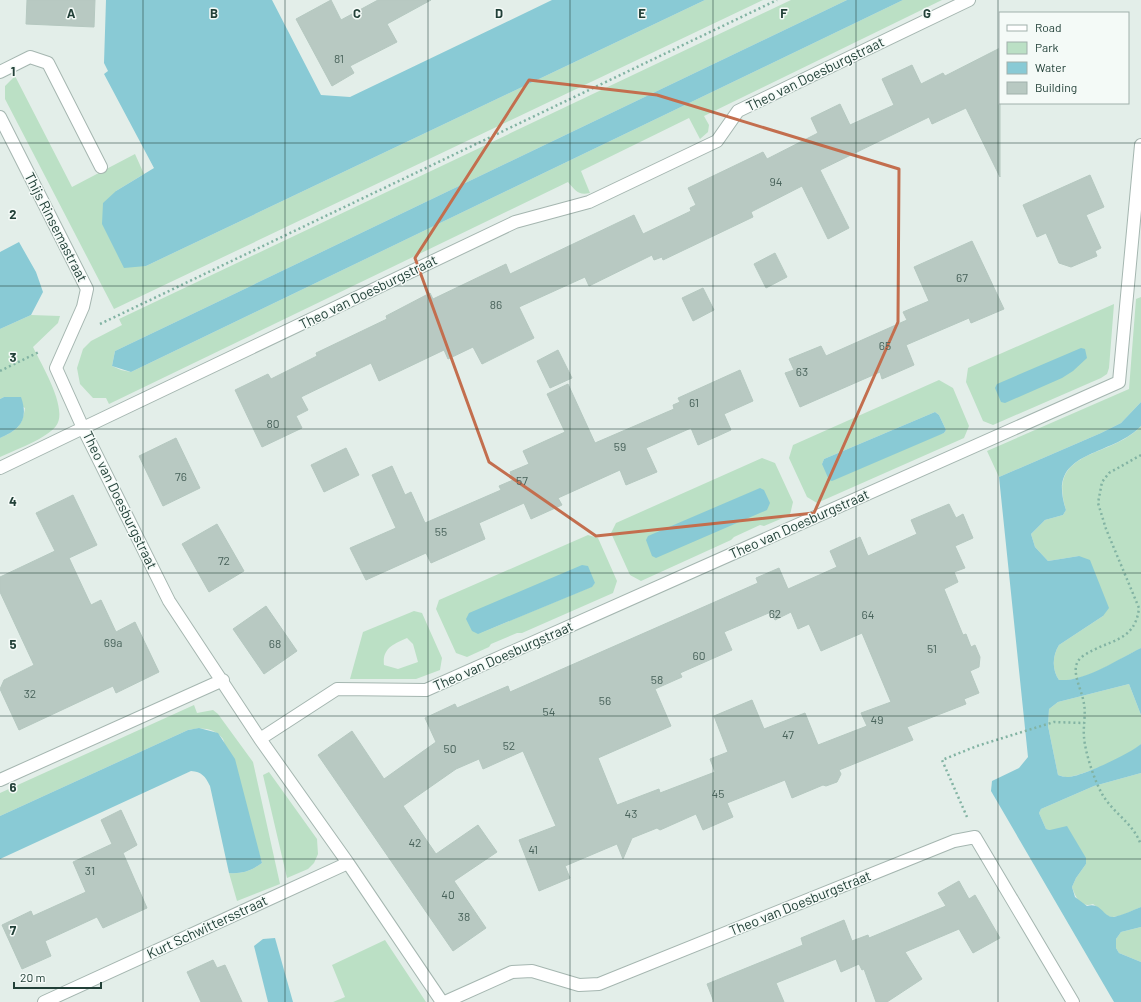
<svg xmlns="http://www.w3.org/2000/svg" width="1141" height="1002" viewBox="0 0 1141 1002" font-family="Barlow,sans-serif">
<rect width="100%" height="100%" fill="#e3eee9"/>
<path fill="#bbe0c5" fill-rule="evenodd" d="M705 0H763L114 309 5 99V86L15 76 72 187 135 154 144 174 116 191 146 266Z
M791 0H847L115 351 112 366 121 370 131 372 903 0H942L704 116 709 125 708 132 700 139 689 118 581 171 590 193C578 196 575 190 568 182L109 404 106 398H93L80 384 77 368 83 349 91 341 122 325 119 319Z
M1141 297V402L1121 423 1101 433 999 477 987 451 1129 389 1136 299Z
M1114 304 1109 368 1107 374 1101 378 993 425 983 421 966 382 968 368Z
M31 315 60 316 58 323 33 347C41 364 69 409 56 426 46 439 15 450 0 457V438C17 430 22 427 25 408L4 397 0 399V329Z
M939 380 953 388 969 426 964 438 817 503 807 497 789 458 793 445ZM935 412 939 415 946 430 944 433 822 464 824 459Z
M1141 426V648C1117 660 1087 682 1059 680 1052 670 1052 656 1059 645L1103 616 1079 556 1048 561 1035 547 1031 534 1045 520 1063 515 1066 510C1046 448 1111 459 1141 426Z
M762 458 775 463 793 502 790 515 764 526 760 525 734 537 731 540 641 581 630 575 611 533 616 523Z
M588 535 598 538 617 581 613 593 522 633H517L491 644 489 647 467 657 456 653 436 609 439 600ZM595 583 591 587 478 634Z
M414 611 422 613 442 658 440 670 416 679H350L363 632ZM407 638 413 644 418 662 398 669 384 665C382 648 394 644 407 638Z
M1129 684 1141 715V744C1126 758 1090 772 1070 777 1066 778 1062 776 1058 775L1048 726 1049 709 1058 702Z
M194 705 197 713 213 710 218 714 253 762 280 884 237 901 229 873C242 874 251 871 262 863L223 739C214 728 202 727 188 730L0 816V793Z
M269 772 317 839 318 854 314 863 308 869 287 878 263 775Z
M1141 773V907C1133 910 1116 920 1108 916 1103 913 1098 907 1093 904 1080 908 1076 898 1072 887L1076 878 1086 864 1050 830 1046 829 1039 813 1041 809 1094 786Z
M1141 927V962L1119 953 1116 948V939L1121 932Z
M385 940 426 1002H333L345 997 332 965Z"/>
<path fill="#89cad5" d="M106 0H272L321 95 350 97 552 0H705L146 266 124 268 102 224 103 203 116 191 154 168 104 74 108 71 104 63Z
M847 0H903L131 372 112 366 115 351Z
M19 242 36 272 43 292 31 315 0 329V252Z
M1081 348 1085 349 1087 358 1073 371 1062 378 1005 403 1001 402 995 388 997 384Z
M4 397H21C29 420 20 429 0 438V399Z
M1141 402V426C1111 458 1045 449 1066 510L1063 515 1045 520 1031 534 1035 547 1048 561 1079 556 1090 560 1109 608 1103 616 1059 645C1052 656 1052 670 1059 680 1085 682 1118 659 1141 648V715L1129 684 1058 702 1049 709 1048 726 1058 775C1061 776 1064 777 1067 777 1079 778 1131 753 1141 744V773L1094 786 1041 809 1039 813 1046 829 1050 830 1067 826 1086 858V864L1076 878 1072 887 1075 897 1087 906C1102 902 1103 918 1114 917 1123 915 1133 910 1141 907V927L1121 932 1116 939V948L1119 953 1141 962V1002H1114L991 791 992 781 1019 768 1028 757 999 477 1101 433 1121 423Z
M935 412 939 415 946 430 944 433 832 481 829 480 822 464 824 459Z
M760 488 764 490 770 503 767 510 656 558 652 556 646 540 648 536Z
M582 565 588 566 595 583 592 587 478 634 472 631 466 619 469 613Z
M199 728 218 733 235 759 262 863C251 871 242 874 229 873L210 786C205 776 202 772 191 771L0 859V816L188 730Z
M275 938 293 1002H268L254 946 263 939Z"/>
<path fill="#b8c9c2" stroke="#b5c8c0" fill-rule="evenodd" d="M27 0H95L94 27 26 24Z
M331 0 341 20 378 0H431L387 24 397 42 350 66 354 73 332 86 296 19Z
M1000 48V177L966 108 932 124 929 117 820 170 849 228 828 239 802 186 751 212 753 217 663 260 662 257 654 260 652 255 589 286 585 277 519 307 534 338 482 364 473 347 448 359 444 350 379 381 371 363 301 397 308 410 296 416 302 428 262 447 235 390 268 374 271 379 317 356 316 353 387 319 386 316 430 293 433 299 506 264 510 274 634 215 643 234 691 211 690 208 696 205 688 188 763 152 767 159 818 133 811 118 840 104 850 125 894 105 882 79 912 65 921 84 943 73 945 76Z
M1090 175 1104 207 1086 215 1101 248 1095 251 1097 256 1071 267 1059 263 1046 233 1037 237 1023 205Z
M972 241 1004 309 971 323 969 318 906 345 914 365 882 379 880 372 800 407 785 373 794 370 789 359 821 346 826 356 907 320 903 312 929 301 914 267Z
M775 253 787 277 766 288 754 264Z
M703 288 714 310 693 321 682 298Z
M558 350 572 378 550 388 537 361Z
M740 370 753 401 724 414 731 430 698 445 691 428 646 448 657 472 626 485 620 470 558 498 562 505 531 519 524 503 479 523 485 539 431 563 426 553 366 580 350 548 396 528 372 475 392 466 405 495 411 492 425 523 501 490 499 486 513 480 510 472 529 464 523 451 565 432 547 394 568 384 595 443 674 409 673 405 680 402 678 398Z
M176 438 200 488 163 506 139 456Z
M346 448 359 475 324 492 311 465Z
M73 495 97 545 69 558 91 605 101 600 116 632 135 622 159 672 116 693 113 686 19 730 0 689 4 680 34 665 0 592V577L55 551 36 513Z
M949 504 956 518 963 514 973 538 955 546 965 568 954 572 958 582 944 589 963 635 966 634 971 647 975 645 980 657 979 667 970 671 979 693 964 699 966 704 907 727 913 740 839 770 841 774 837 782 826 786 823 785 792 798 785 780 727 803 733 817 703 830 696 814 660 830 657 828 632 838 623 859 617 844 565 866 570 878 539 891 519 840 556 826 523 751 483 769 479 759 456 769 403 806 436 854 478 825 497 852 454 881 486 928 453 951 318 755 352 731 384 779 436 742 425 718 455 704 457 708 508 686 510 692 758 583 756 578 779 568 788 589 837 567 830 551 860 537 868 556 917 534 911 520ZM771 612 775 620 791 612 798 629 809 624 821 651 862 633 891 702 861 713 867 726 818 745 805 713 764 729 752 700 714 716 728 752 710 759 715 772 660 793 659 789 617 805 598 758 671 726 655 689 682 677 680 673 732 650 724 632Z
M217 524 244 571 209 592 182 544Z
M266 606 297 651 264 674 233 629Z
M121 810 137 845 123 853 147 908 103 928 97 917 45 941 51 956 22 969 2 925 31 911 33 916 86 892 73 862 112 844 101 820Z
M959 881 969 899 975 895 1000 938 973 953 959 929 905 952 922 979 887 1002H876L864 969 862 970 859 964 841 972 836 959 776 983 784 1002H714L707 984 803 945 801 938 844 920 852 941 868 935 869 938 946 906 938 893Z
M213 960 217 968 225 965 242 1002H201L187 972Z"/>
<g fill="none" stroke-linecap="round" stroke-linejoin="round">
<defs>
<path id="minor" d="M0 72 30 57 48 63 101 167
M0 117 87 289 83 307 56 368 83 428 0 468
M260 739 337 689 426 690 1119 382 1141 145
M0 780 223 680
M44 1002 348 863
M442 1002 348 863 260 739 169 601 83 428 515 222 589 202 717 141 738 111 969 0
M445 1002 512 972 532 971 579 985 599 984 954 841 975 837 1073 1002"/>
</defs>
<use href="#minor" stroke="#a5b6b0" stroke-width="14"/>
<path stroke="#82b3a3" stroke-width="2.5" stroke-dasharray="2 3" stroke-linecap="butt" d="M100 324 777 0
M0 371 39 352
M1141 455 1109 473 1102 482 1098 503 1106 529 1139 608C1135 643 1108 639 1083 656 1067 667 1082 688 1084 704 1086 714 1083 726 1084 737 1085 752 1094 779 1101 792 1112 813 1133 822 1141 845
M967 817 942 760 977 746 1054 722 1084 723"/>
<use href="#minor" stroke="#fff" stroke-width="12"/>
</g>
<path fill="none" stroke="#c36e4e" stroke-width="3" stroke-linejoin="round" d="M529 80 657 95 899 169 898 322 814 513 596 536 489 462 415 258Z"/>
<path fill="none" stroke="#224038" stroke-width="1" stroke-opacity="0.55" d="M143 0V1002M285 0V1002M428 0V1002M570 0V1002M713 0V1002M856 0V1002M998 0V1002M0 143H1141M0 286H1141M0 429H1141M0 573H1141M0 716H1141M0 859H1141"/>
<g text-anchor="middle" stroke-width="3" stroke-linejoin="round" paint-order="stroke">
<g font-size="12" fill="#48625a">
<text x="339" y="63">81</text>
<text x="776" y="186">94</text>
<text x="962" y="282">67</text>
<text x="496" y="309">86</text>
<text x="885" y="350">65</text>
<text x="802" y="376">63</text>
<text x="694" y="407">61</text>
<text x="273" y="428">80</text>
<text x="620" y="451">59</text>
<text x="181" y="481">76</text>
<text x="522" y="485">57</text>
<text x="441" y="536">55</text>
<text x="224" y="565">72</text>
<text x="775" y="618">62</text>
<text x="868" y="619">64</text>
<text x="113" y="647">69a</text>
<text x="275" y="648">68</text>
<text x="932" y="653">51</text>
<text x="699" y="660">60</text>
<text x="657" y="684">58</text>
<text x="30" y="698">32</text>
<text x="605" y="705">56</text>
<text x="549" y="716">54</text>
<text x="877" y="724">49</text>
<text x="788" y="739">47</text>
<text x="509" y="750">52</text>
<text x="450" y="753">50</text>
<text x="718" y="798">45</text>
<text x="631" y="818">43</text>
<text x="415" y="847">42</text>
<text x="533" y="854">41</text>
<text x="90" y="875">31</text>
<text x="448" y="899">40</text>
<text x="464" y="921">38</text>
</g>
<g font-size="14" fill="#224038" stroke="#f4faf7">
<text transform="translate(815 74) rotate(-26)" y="5">Theo van Doesburgstraat</text>
<text transform="translate(56 227) rotate(63)" y="5">Thijs Rinsemastraat</text>
<text transform="translate(368 292) rotate(-26)" y="5">Theo van Doesburgstraat</text>
<text transform="translate(120 500) rotate(64)" y="5">Theo van Doesburgstraat</text>
<text transform="translate(799 524) rotate(-24)" y="5">Theo van Doesburgstraat</text>
<text transform="translate(503 656) rotate(-24)" y="5">Theo van Doesburgstraat</text>
<text transform="translate(800 903) rotate(-22)" y="5">Theo van Doesburgstraat</text>
<text transform="translate(207 927) rotate(-25)" y="5">Kurt Schwittersstraat</text>
</g>
</g>
<g font-size="13" text-anchor="middle" font-weight="bold" fill="#224038" stroke="#f4faf7" stroke-width="3" stroke-linejoin="round" paint-order="stroke">
<text x="71" y="18">A</text>
<text x="214" y="18">B</text>
<text x="357" y="18">C</text>
<text x="499" y="18">D</text>
<text x="642" y="18">E</text>
<text x="784" y="18">F</text>
<text x="927" y="18">G</text>
<text x="13" y="76">1</text>
<text x="13" y="219">2</text>
<text x="13" y="362">3</text>
<text x="13" y="506">4</text>
<text x="13" y="649">5</text>
<text x="13" y="792">6</text>
<text x="13" y="935">7</text>
</g>
<rect x="999" y="12" width="130" height="92" fill="#f4faf7" stroke="#a0b0ab"/>
<rect x="1007" y="25" width="20" height="6" fill="#ffffff" stroke="#a0b0ab"/>
<text x="1035" y="32" font-size="12" fill="#224038">Road</text>
<rect x="1007" y="42" width="20" height="12" fill="#bbe0c5" stroke="#a0b0ab"/>
<text x="1035" y="52" font-size="12" fill="#224038">Park</text>
<rect x="1007" y="62" width="20" height="12" fill="#89cad5" stroke="#a0b0ab"/>
<text x="1035" y="72" font-size="12" fill="#224038">Water</text>
<rect x="1007" y="82" width="20" height="12" fill="#b8c9c2" stroke="#a0b0ab"/>
<text x="1035" y="92" font-size="12" fill="#224038">Building</text>
<path d="M14 982v6h87v-6" fill="none" stroke="#224038" stroke-width="2"/>
<text x="20" y="982" font-size="12" fill="#224038" stroke="#f4faf7" stroke-width="3" paint-order="stroke">20 m</text>
</svg>
